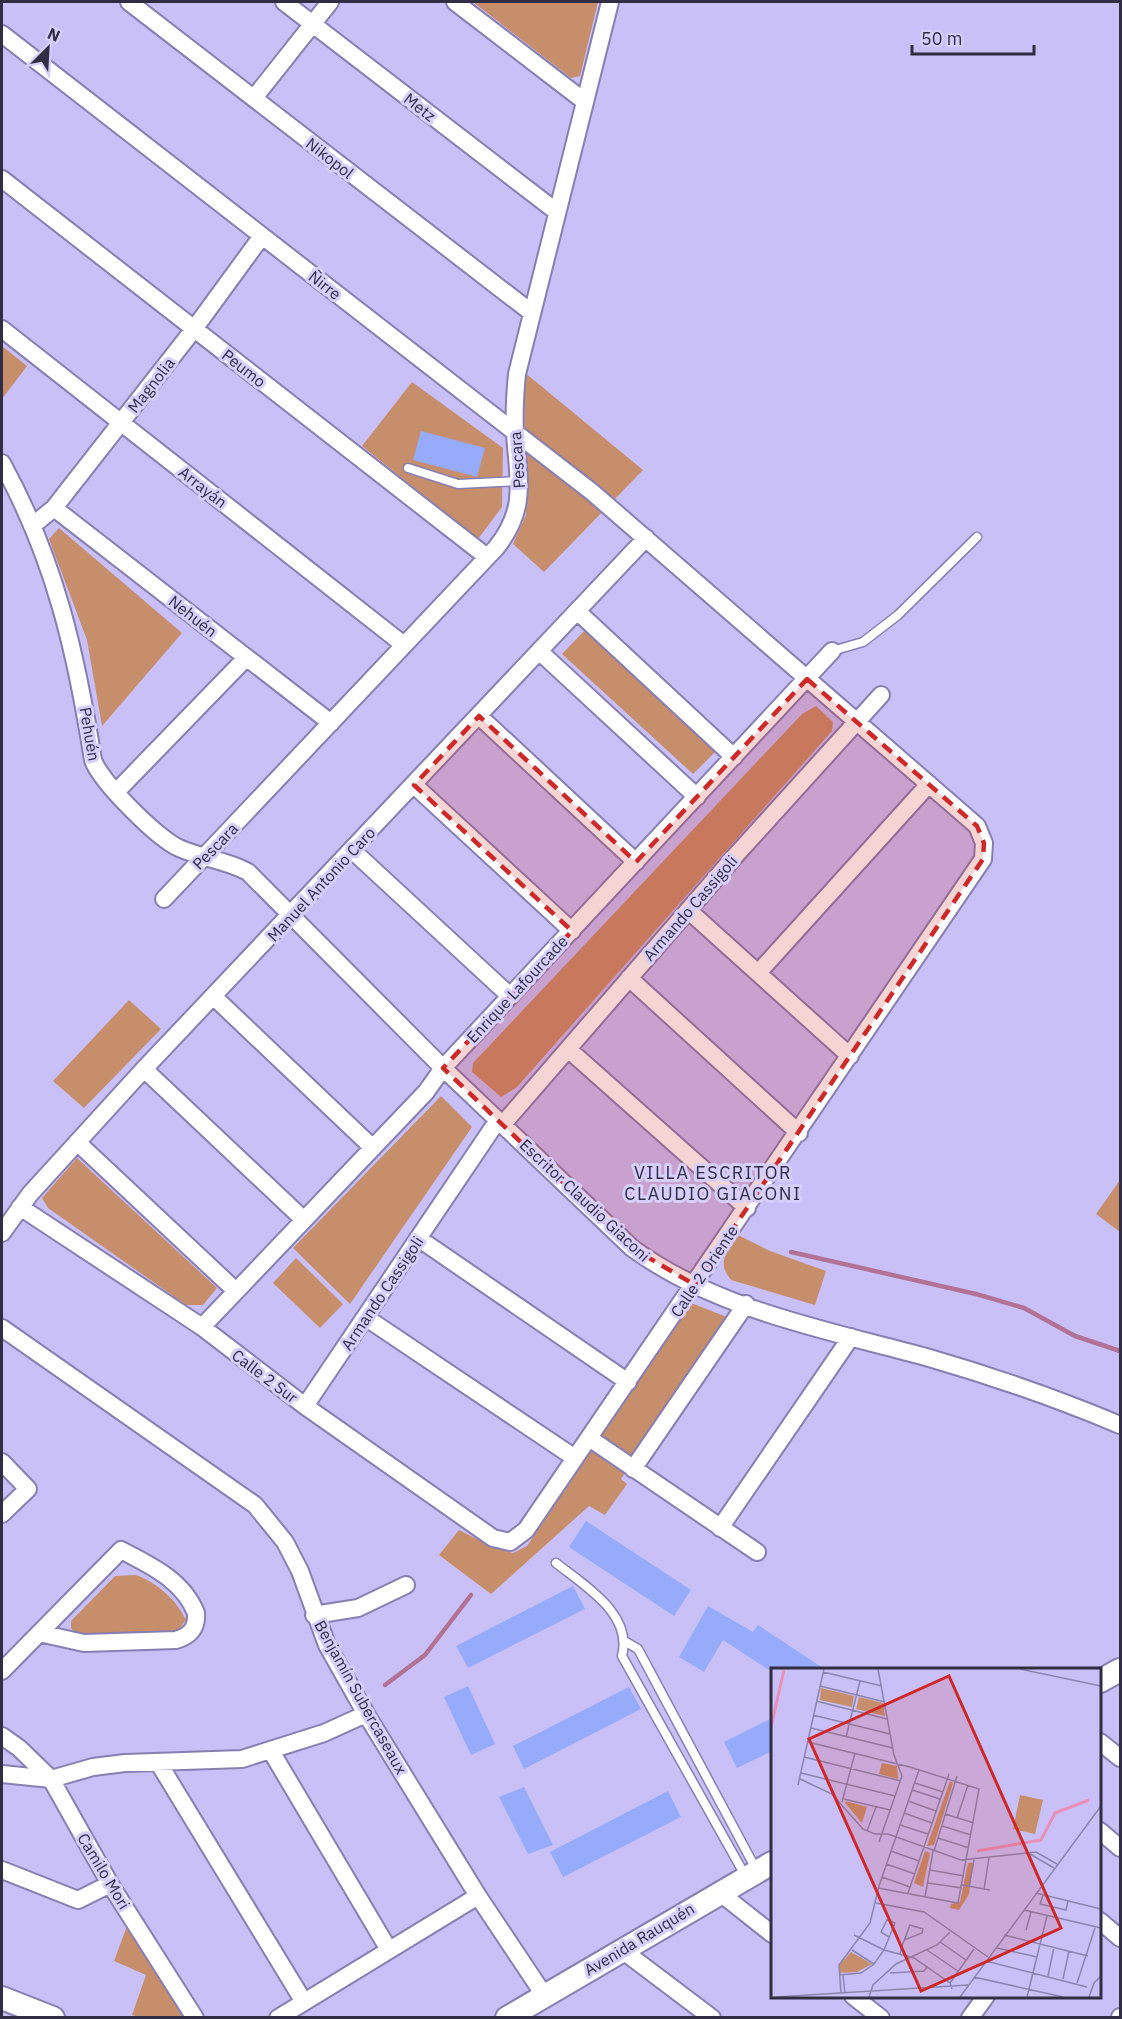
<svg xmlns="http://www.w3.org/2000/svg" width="1122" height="2019" viewBox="0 0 1122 2019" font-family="'IBM Plex Sans',sans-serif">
<rect width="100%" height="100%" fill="#c9c0f8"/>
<path fill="#c78e6b" d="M473 2H598L580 76 571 78Z
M2 346 27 366 2 399Z
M524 372 643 470 544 572 513 544 526 515Z
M412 382 503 448 502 507 478 539 362 446Z
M59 528 182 633 102 726 87 640 49 539Z
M587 628 717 750 693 774 562 654Z
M816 706 833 722 832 731 517 1087 501 1097 472 1072 473 1063 802 714Z
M129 1000 161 1029 84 1108 53 1081Z
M441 1096 472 1127 350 1304 293 1248Z
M77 1158 217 1288 203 1305H186L48 1208 42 1198Z
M1120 1180V1232L1096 1214Z
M738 1235 770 1251 826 1271 815 1305 731 1280C716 1262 727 1252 738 1235Z
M296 1258 343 1304 320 1328 273 1283Z
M691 1303 727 1317 621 1479 627 1484 605 1515 589 1506 491 1594 439 1555 459 1530 493 1547 513 1553 527 1546Z
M136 1575C156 1582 177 1600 186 1620L176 1633 79 1637 71 1628V1621L115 1576Z
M127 1926 183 2017H139L132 2015 146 1975 114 1961Z"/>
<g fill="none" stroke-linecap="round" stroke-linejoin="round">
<path stroke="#b27295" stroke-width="4.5" d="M791 1252 976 1294 1024 1308 1075 1336 1120 1351
M385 1685 425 1655 471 1595"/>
</g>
<path fill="#96abfa" d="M421 431 485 448 477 477 413 460Z
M586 1521 691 1590 674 1616 569 1547Z
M573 1586 585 1609 468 1668 456 1646Z
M708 1606 753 1632 758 1625 826 1670H769L723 1640 704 1672 679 1657Z
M468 1686 495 1744 471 1755 444 1697Z
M629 1687 641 1709 524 1769 513 1746Z
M772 1718V1751L737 1768 724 1742Z
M524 1787 553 1845 528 1854 499 1797Z
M668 1791 681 1817 563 1877 550 1852Z"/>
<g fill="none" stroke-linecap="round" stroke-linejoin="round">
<defs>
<path id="service" d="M408 468 458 484 520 481
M832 651 863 642 898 615 977 537
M556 1563C585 1586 633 1614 622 1656L746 1877
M626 1642 638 1649 757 1871"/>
<path id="minor" d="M129 2 532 313
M284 2 557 212
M455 2 584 101
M2 34 592 492 977 826 984 843 983 859 526 1530 510 1542 493 1538 305 1406 202 1327 20 1207
M254 98 330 2
M2 179 487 557
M2 329 404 645
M2 463C55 560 76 652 93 760 100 781 158 839 179 848 201 858 226 860 248 872L443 1068 632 1248C717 1310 827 1330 926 1357 992 1376 1058 1399 1120 1425
M54 508 331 723
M32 526 54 508 194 329 262 236
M577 611 734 757
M539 651 697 797
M479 716 636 862
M414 785 572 931
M116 792 246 658
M353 851 510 996
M164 899 496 548C528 508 518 480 515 434 514 414 515 394 517 374L610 2
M688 910 850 1056
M758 973 929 784
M629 978 799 1133
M213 996 373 1148
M568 1049 747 1208
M144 1069 304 1220
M503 1124 736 855 881 695
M77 1142 236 1291
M2 1233 30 1194 144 1069 646 538
M418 1238 628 1382
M365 1317 575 1458
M202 1327 426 1092 443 1068 832 651
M2 1328 255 1505 285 1542 300 1571 327 1645 366 1714 478 1896 544 1995
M305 1406 498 1120
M589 1438 757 1552
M2 1462 28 1489 2 1514
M633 1469 746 1304
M720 1528 851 1337
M314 1615 358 1608 406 1585
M2 1671 121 1550C150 1565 183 1580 196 1613 197 1628 190 1636 176 1640L84 1643 39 1633
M2 1736 19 1748 51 1779 110 1884 195 2018
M1100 1742 1120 1758
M271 1751 389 1950
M158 1762 304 2002
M2 1774 51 1779 93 1767 125 1763 242 1759 324 1733 366 1714
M1100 1831 1120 1848
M2 1870 78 1900 110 1884
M719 1892 772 1934
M1100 1921 1120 1938
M622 1950 712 2018
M853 1996 881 2018
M278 2018 478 1896
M970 2018 986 1996
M1120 2018V2017"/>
<path id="secondary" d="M1100 1681 1120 1670
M2 1998 53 2018
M507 2018 772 1863"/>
</defs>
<use href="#service" stroke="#877eb2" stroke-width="11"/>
<use href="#minor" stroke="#877eb2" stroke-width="20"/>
<use href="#secondary" stroke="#877eb2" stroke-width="26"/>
<use href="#service" stroke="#fff" stroke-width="8"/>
<use href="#minor" stroke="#fff" stroke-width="16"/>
<use href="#secondary" stroke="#fff" stroke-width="22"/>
</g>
<path fill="#ce2829" fill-opacity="0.2" stroke="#ce2829" stroke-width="4.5" stroke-dasharray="12 8" stroke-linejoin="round" d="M807 679 977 826 984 843 983 859 695 1285 632 1248 443 1068 572 931 414 785 479 716 636 862Z"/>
<g text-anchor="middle" stroke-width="6" stroke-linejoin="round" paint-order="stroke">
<g font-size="16" fill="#312d43" stroke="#d6cffc">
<text transform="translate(420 107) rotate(38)" y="6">Metz</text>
<text transform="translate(330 158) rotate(38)" y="6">Nikopol</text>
<text transform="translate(325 285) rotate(38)" y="6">Ñirre</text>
<text transform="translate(244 368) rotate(38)" y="6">Peumo</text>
<text transform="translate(151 385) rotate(-52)" y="6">Magnolia</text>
<text transform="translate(517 460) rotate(-94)" y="6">Pescara</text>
<text transform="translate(203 487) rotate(38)" y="6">Arrayán</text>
<text transform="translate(193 616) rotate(38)" y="6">Nehuén</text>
<text transform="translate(90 734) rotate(80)" y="6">Pehuén</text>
<text transform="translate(215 846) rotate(-46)" y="6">Pescara</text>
<text transform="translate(321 884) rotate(-47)" y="6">Manuel Antonio Caro</text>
<text transform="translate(690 908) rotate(-49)" y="6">Armando Cassigoli</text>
<text transform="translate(517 989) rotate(-47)" y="6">Enrique Lafourcade</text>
<text transform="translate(585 1200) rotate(43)" y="6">Escritor Claudio Giaconi</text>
<text transform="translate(704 1271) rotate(-56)" y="6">Calle 2 Oriente</text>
<text transform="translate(382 1293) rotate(-56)" y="6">Armando Cassigoli</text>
<text transform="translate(265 1376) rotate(37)" y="6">Calle 2 Sur</text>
<text transform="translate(361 1697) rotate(61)" y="6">Benjamín Subercaseaux</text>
<text transform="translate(104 1871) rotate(59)" y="6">Camilo Mori</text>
<text transform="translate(639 1939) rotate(-31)" y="6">Avenida Rauquén</text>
</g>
<g font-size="18" letter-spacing="1.5" fill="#312d43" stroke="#d6cffc">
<text x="713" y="1179">VILLA ESCRITOR<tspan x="713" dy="21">CLAUDIO GIACONI</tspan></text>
</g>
</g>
<g transform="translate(771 1668)">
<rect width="330" height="330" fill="#c9c0f8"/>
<path d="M50 20 83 28 81 39 49 32ZM88 29 112 35 114 48 85 41ZM111 95 126 98 127 111 108 106ZM179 113 182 115 163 177 156 178ZM249 127 272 132 264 166 242 161ZM75 133 96 139 91 155 74 135ZM154 183 159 185 152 219 143 215ZM197 195H202L198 226 188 242 179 240 180 236 189 234ZM80 284 101 296 86 304 68 305V297Z" fill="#c78e6b"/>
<path fill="none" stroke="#e990b8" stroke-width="3" d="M0 59 13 2M206 183 270 172 284 145 318 132"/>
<path fill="none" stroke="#8c85b0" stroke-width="1.5" d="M107 1 123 87 131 108 108 174M249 1 330 18M52 4 111 18M49 18 114 34M45 33 116 51M42 47 119 66M40 60 122 80M75 69 89 13M37 74 139 99 208 121 187 235 107 220M33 89 130 113M30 105 124 128M29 111 61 126 92 161 104 166H117L190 192 265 184 286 196M144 115 172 124M27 117 53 1M141 122 169 131M73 131 119 142M137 133 165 143M71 134 84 85M133 145 161 155M174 146 203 155M186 150 197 117M129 157 157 166M171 158 200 167M96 163 105 139M167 170 198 180M120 183 148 193M163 183 186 108M259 186 283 200M115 196 144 206M159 202 193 208M111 209 139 219M157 215 191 220M191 217 219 222M198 219 203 192M213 221 218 190M137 225 178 106M265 225 330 241M272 227 269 236 295 242 297 233M154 229 162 183M105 235 153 244 217 289M253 242 330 260M255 262 260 244M83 267 113 282 143 290 179 315 181 321M233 267 317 288M169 274 195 292M226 280 266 289M81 282 103 296M156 282 187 303M129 286 131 278 139 257 152 261 151 265 133 272M215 293 316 319M119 305 153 303 156 299M68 307 90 305 103 296 113 282 124 255 116 252 110 264 118 269M72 307 74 326M277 308 283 279M203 309 292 329M292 311 298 283M179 315 203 281M306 315 324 260M70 326 68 297 99 255 108 218 148 102M5 329 197 317M98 329 102 317 125 296 166 277 179 264M189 329 330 138M256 329 276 248M318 329 323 315 330 308"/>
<path fill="#ce2829" fill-opacity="0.15" stroke="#ce2829" stroke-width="3" d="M178 8 290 260 150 323 38 71Z"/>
<rect width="330" height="330" fill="none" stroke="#312d43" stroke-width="3"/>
</g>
<rect width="1122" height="2019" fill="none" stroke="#312d43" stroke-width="6"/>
<g transform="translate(48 48) rotate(24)" stroke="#d6cffc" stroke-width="4.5" paint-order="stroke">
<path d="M0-4.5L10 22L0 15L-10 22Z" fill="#312d43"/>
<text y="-9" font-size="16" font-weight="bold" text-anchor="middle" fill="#312d43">N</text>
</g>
<path d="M912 45v9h122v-9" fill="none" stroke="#312d43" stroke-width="3"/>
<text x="921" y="45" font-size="18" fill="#312d43" stroke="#d6cffc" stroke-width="4.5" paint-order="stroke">50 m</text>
</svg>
